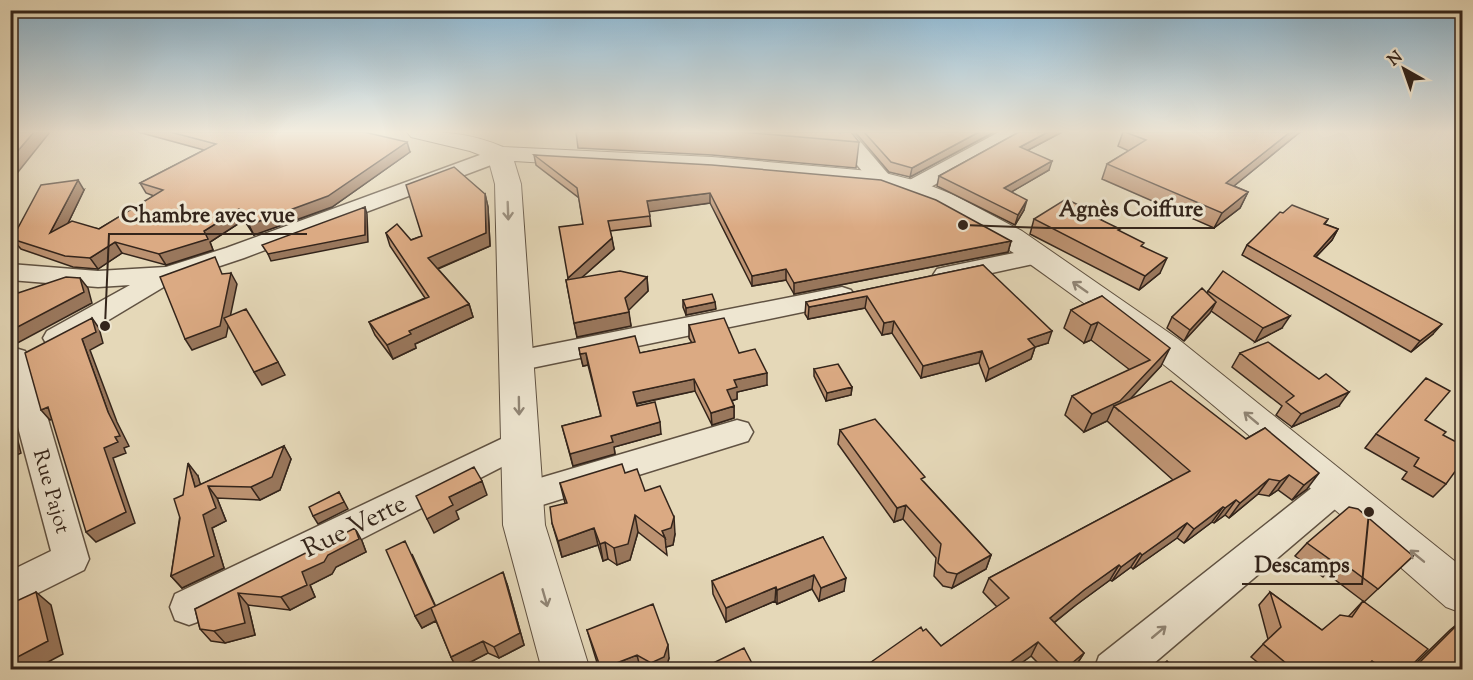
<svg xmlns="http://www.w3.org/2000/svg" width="1473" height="680" viewBox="0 0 1473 680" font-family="'Sorts Mill Goudy',serif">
<rect width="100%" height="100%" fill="#e5d8b8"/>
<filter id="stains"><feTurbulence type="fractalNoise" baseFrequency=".00333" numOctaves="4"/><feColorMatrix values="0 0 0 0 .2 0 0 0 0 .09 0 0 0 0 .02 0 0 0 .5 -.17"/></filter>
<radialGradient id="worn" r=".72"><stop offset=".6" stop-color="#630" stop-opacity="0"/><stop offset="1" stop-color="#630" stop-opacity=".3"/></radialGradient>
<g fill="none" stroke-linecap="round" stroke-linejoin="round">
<defs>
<path id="minor" d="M831 132H852L889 175 892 180 889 185 881 187 873 185Z
M999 132H1024L1021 136 920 193 912 195 904 193 901 188 904 183Z
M499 148 507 149 510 154 507 159 244 258 172 282 67 345 57 348 47 345 43 338 47 331 130 285 98 287 10 280V264L98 271 166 267 226 248Z
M1038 248 1047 251 1051 256 1047 261 946 283 937 281 933 275 937 269 946 267Z
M842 287 851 290 855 296 851 302 517 371 507 368 502 361 507 354 517 351Z
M15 348 25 351 30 358 89 559 84 570 10 607V571L51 551 10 397V349Z
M737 420 748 423 753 432 748 441 523 511 511 507 506 497 511 487 523 483Z
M520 430 531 434 536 443 531 452 203 620 189 625 175 620 170 607 175 594Z
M1335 475 1347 479 1352 489 1347 499 1146 670H1094L1099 656 1323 479Z"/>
<path id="tertiary" d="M407 132C441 131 471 133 503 147L712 157 881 172 921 182 954 195 1022 231 1178 339 1462 567V613L1446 607C1326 503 1209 395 1081 301 1018 255 956 208 880 188L712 173 514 161 521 184 545 525 590 670H542L503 525 495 184 488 158 470 151 411 137Z"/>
</defs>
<use href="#minor" stroke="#605242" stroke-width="3"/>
<use href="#tertiary" stroke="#605242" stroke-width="2"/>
<use href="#minor" fill="#eee6d1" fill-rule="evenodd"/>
<use href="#tertiary" fill="#eee6d1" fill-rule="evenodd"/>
</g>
<path fill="#bc9271" stroke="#34251b" stroke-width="1.5" d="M138 132H364L410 152 332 207 254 235 244 220 210 242 213 250 166 265 122 253 98 269 73 267 21 249 12 239 84 190 68 223 99 229 154 196 146 193 140 183 204 150Z
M576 132H838L859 142 856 168 712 155 578 148Z
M855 132H994L910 177 889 172Z
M1019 132H1062L1028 150 1049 170 1011 192 1024 210 1015 225 937 186 939 176Z
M1123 132H1300L1234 186 1248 192 1240 208 1214 228 1102 179 1107 164 1129 151 1118 146Z
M534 155 1011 241 1008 252 794 294 786 280 752 286 710 203 649 211 651 226 610 231 614 249 581 278 647 277 648 291 628 310 631 326 577 337 566 280H568L583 224 579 198 536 165Z
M485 194 488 207 490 246 438 269 469 304 473 317 415 344 416 348 393 359 375 335 369 322 425 298 390 246 386 233 411 240 422 236Z
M1283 213 1328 219 1325 224 1338 229 1332 240 1316 257 1433 334 1411 352 1242 255 1247 245Z
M1098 218 1119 231 1143 247 1160 273 1139 290 1030 234 1034 219Z
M983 265 1048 343 1035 347 1031 359 986 381 979 363 921 378 892 333 882 335 865 308 808 319 805 314 806 302Z
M1208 291 1282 328 1255 342 1211 311 1184 341 1167 328 1172 317 1207 293Z
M1102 296 1161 366 1130 399 1246 439 1265 428 1307 489 1292 500 1278 490 1269 496 1258 494 1229 518 1225 515 1214 523 1212 522 1184 543 1177 538 1133 569 1131 567 1112 581 1110 580 1076 605 1054 623 1084 653 1075 667 1072 669H1044L1031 656 1013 669H864V667L923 631 941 646 997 607 983 592 989 578 1173 480 1107 421 1084 432 1065 415 1072 396 1130 370 1091 340 1084 343 1064 328 1071 310Z
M683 300 716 309 686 315 683 307Z
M689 325 739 353 767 385 737 392V399L732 401 734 406V418L712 425 695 391 637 404V406L661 434 614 447 615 454 573 466 562 426 601 416 588 365 583 366 579 348 640 353 692 343 689 338Z
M1240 353 1339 406 1292 427 1276 415 1282 406 1232 367Z
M814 369 852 387 851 395 826 401 814 376Z
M1425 420 1443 435 1446 484 1433 497 1402 479 1407 472 1365 448 1376 434Z
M840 430 924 482 991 555 986 569 952 588 943 586 934 576 936 558 903 519 894 522 838 444Z
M284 446 291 459 280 490 260 500 217 498 226 521 212 528 224 568 182 588 171 576 183 495 198 476 200 485Z
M625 473 645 491 675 534 673 545 666 547 667 555 638 532 630 560 617 565 608 559 603 561 598 545 562 557 552 523 565 503 560 483Z
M823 537 844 591 819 601 812 589 777 604 775 601 726 622 713 594 712 581Z
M362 541 366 552 336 567 332 574 310 585 315 597 290 610 248 605 255 635 225 643 211 641 200 629 195 609Z
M1307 543 1413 556 1364 602 1408 669H1266L1251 657 1268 639 1259 605 1270 592 1322 630 1348 617 1363 601 1326 573 1323 577 1295 556Z
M1462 549V565L1456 559Z
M507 584 524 645 499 658 488 653 457 669 451 657 436 621 422 628 415 616 436 606Z
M1462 620V669H1410L1450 630Z
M587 630 669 658 666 669H643L640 667 635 669H599Z"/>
<path fill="#99775c" stroke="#34251b" stroke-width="1.5" d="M34 132H50L10 182V160Z
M979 132H994L910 177 912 168Z
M1048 132H1062L1017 156 1020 147Z
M1290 132H1300L1218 199 1226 183Z
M407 142 410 152 332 207 254 235 249 225Z
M1052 161 1049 170 1001 198 1004 188Z
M78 180 84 190 58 244 50 233Z
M1248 192 1240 208 1214 228 1222 213Z
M710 193V203L648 212 647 201Z
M485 194 488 207 490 246 432 271 428 258Z
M1027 200 1024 210 1015 225 1018 215Z
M365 207 367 214 368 242 271 261 268 254Z
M239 209 244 220 210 242 213 250 166 265 159 254 204 231Z
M1338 229 1332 240 1307 266 1314 256Z
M612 238 614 249 570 288 568 278Z
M1011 241 1008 252 794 294V283Z
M115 242 122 253 98 269 90 258Z
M1167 258 1160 273 1139 290 1145 276Z
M786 269V280L752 286V276Z
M231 273 237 284 226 337 192 350 185 339Z
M647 277 648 291 627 312 625 298Z
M80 278 88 288 92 303 10 347V331Z
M10 279 16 285 21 306 12 295 10 289Z
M867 296 865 308 808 319 809 307Z
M715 302 716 309 686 315V308Z
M1216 302 1210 313 1184 341 1190 330Z
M469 304 473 317 415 344 416 348 393 359 387 345 409 331Z
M629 312 631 326 577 337 574 323Z
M1290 316 1282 328 1255 342 1263 328Z
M92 318 99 328 103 343 90 350 117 422 129 446 124 448 126 453 113 458 135 523 96 542 86 532 104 448 115 437 108 412 82 339Z
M894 321 892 333 882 335 884 323Z
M1098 322 1091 340 1084 343 1091 325Z
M1442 324 1433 334 1411 352 1420 341Z
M1052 331 1048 343 1035 347 1031 359 986 381 989 369 1028 339Z
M1170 348 1161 366 1119 411 1114 406 1107 421 1084 432 1092 414Z
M982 351 979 363 921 378 923 366Z
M586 353 588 365 583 366 580 354Z
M278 362 285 375 262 385 254 372Z
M767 373V385L737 392V399L727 402V390L734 380Z
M694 379 695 391 634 404 633 392Z
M852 387 851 395 826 401 827 393Z
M1349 392 1339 406 1292 427 1301 414Z
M734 406V418L712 425 711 413Z
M48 407 57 417 50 420 41 410Z
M10 409 21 453 10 458Z
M660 422 661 434 614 447 615 454 573 466 570 454 611 436Z
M284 446 291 459 280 490 260 500 251 487Z
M188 463 198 476 205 500 195 487Z
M1319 473 1307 489 1292 500 1304 485Z
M1289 475 1278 490 1269 496 1280 481Z
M1269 479 1258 494 1229 518 1240 503Z
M482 481 487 495 456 511 459 519 434 533 427 519 449 497Z
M208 486 217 498 226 521 212 528 224 568 182 588 171 576Z
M339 492 348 509 318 524 313 516Z
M1236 500 1225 515 1214 523 1225 508Z
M906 505 903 519 894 522 897 508Z
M1223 507 1212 522 1184 543 1194 529Z
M635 515 638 532 630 560 617 565 614 548Z
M674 517 675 534 673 545 666 547 665 538 662 531Z
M1187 523 1177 538 1133 569 1142 555Z
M355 528 362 541 366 552 336 567 332 574 310 585 315 597 290 610 281 597 302 572Z
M594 528 598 545 562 557 558 541Z
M605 542 608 559 603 561 600 544Z
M1140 553 1131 567 1112 581 1121 567Z
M412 554 441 618 422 628 415 616Z
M991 555 986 569 952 588 957 574Z
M1119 565 1110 580 1076 605 1042 632 1050 618 1084 590Z
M503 572 507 584 524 645 499 658 494 647Z
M814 575 812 589 777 604V590Z
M846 578 844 591 819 601 821 588Z
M776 587 775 601 726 622V608Z
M36 592 51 605 63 654 35 669H10V661Z
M238 593 248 605 255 635 225 643 214 631Z
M483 641 488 653 457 669 451 657Z
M1038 642 1031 656 1013 669H1001Z
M668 645 669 658 666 669H652L651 663Z
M1084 653 1075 667 1072 669H1064Z
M637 655 640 667 635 669H601Z"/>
<path fill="#dbaa83" stroke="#34251b" stroke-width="1.5" d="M10 132H34L10 160Z
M170 132H364L407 142 328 196 249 225 239 209 204 231 208 239 159 254 115 242 90 258 65 256 12 239 41 185 78 180 50 233 72 221 99 229 163 190 140 183 216 144Z
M741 132H838L840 133V132H851L859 142Z
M864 132H979L912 168 891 162Z
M1019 132H1048L1020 147 1052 161 1004 188 1027 200 1018 215 939 176Z
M1125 132H1290L1226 183 1248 192 1222 213 1107 164 1146 140Z
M534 155 712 165 881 180 936 200 1011 241 794 283 786 269 752 276 710 193 647 201 650 216 608 221 612 238 568 278 559 227 583 224 577 188Z
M454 167 485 194 486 233 428 258 469 304 409 331 411 334 387 345 369 322 429 297 386 233 397 224 411 240 422 236 406 185Z
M1066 199 1099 215 1095 217 1120 229 1118 230 1144 243 1141 246 1167 258 1145 276 1034 219Z
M1292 205 1328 219 1324 224 1338 229 1314 256 1442 324 1420 341 1247 245 1280 212 1283 213Z
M365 207V235L268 254 262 245Z
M215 257 222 274 231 273 220 326 185 339 160 277Z
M983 265 1052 331 1028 339 1035 347 989 369 982 351 923 366 894 321 884 323 867 296 809 307 806 302Z
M620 271 647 277 625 298 629 312 574 323 566 280Z
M1223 271 1290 316 1263 328 1208 291Z
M66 277 80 278 84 292 10 331V289L12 295Z
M1202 288 1216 302 1190 330 1172 317Z
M712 294 715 302 686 308 683 300Z
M1102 296 1170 348 1120 401 1092 414 1072 396 1150 360 1098 322 1091 325 1071 310Z
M246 309 278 362 254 372 224 318Z
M92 318 96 332 82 339 108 412 120 436 115 437 118 442 104 448 126 512 86 532 48 407 41 410 25 353Z
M724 318 739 353 755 349 767 373 734 380 737 387 727 390 734 406 711 413 694 379 633 392 637 406 655 402 660 422 611 436 613 442 570 454 562 426 601 416 586 353 580 354 579 348 635 336 640 353 695 342 689 325Z
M1268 342 1319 379 1326 374 1349 392 1301 414 1286 402 1294 396 1240 353Z
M838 364 852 387 827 393 814 369Z
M1426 378 1450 391 1425 420 1446 432 1443 435 1462 445V462L1446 484 1414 466 1419 458 1376 434Z
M1171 381 1246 439 1265 428 1319 473 1304 485 1289 475 1280 481 1269 479 1240 503 1236 500 1225 508 1223 507 1194 529 1187 523 1142 555 1140 553 1121 567 1119 565 1084 590 1050 618 1084 653 1065 669 1038 642 1001 669H866L864 667 921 627 923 631 926 629 941 646 1009 598 989 578 1190 471 1114 406Z
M875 419 925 477 921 479 991 555 957 574 947 572 938 563 941 544 906 505 897 508 840 430Z
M284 446 272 477 251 487 208 486 216 508 203 515 214 556 171 576 180 518 174 499 183 495 188 463 195 487Z
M622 464 625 473 637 469 645 491 660 486 674 517 671 528 662 531 665 538 635 515 628 544 614 548 605 542 600 544 594 528 558 541 552 523 550 507 567 503 560 483Z
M474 467 482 481 449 497 453 505 427 519 416 496Z
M339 492 344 502 313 516 309 507Z
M1349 507 1358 509 1413 556 1378 589 1339 560 1335 563 1307 543Z
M355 528 359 539 328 555 324 562 302 572 307 585 281 597 238 593 245 623 214 631 200 629 195 609Z
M823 537 846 578 821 588 814 575 777 590 776 587 726 608 712 581Z
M405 541 435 606 415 616 386 550Z
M503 572 520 633 494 647 483 641 451 657 431 608Z
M36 592 48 641 10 661V604Z
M1270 592 1322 630 1340 615 1352 617 1363 601 1428 649 1408 669H1384L1372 661 1364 669H1293L1263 644 1281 627Z
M653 604 668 645 664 657 651 663 637 655 601 669 587 630Z
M1462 620V669H1423L1417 665Z
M744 648 755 669H717L713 663Z
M1167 661 1175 669H1157Z"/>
<defs><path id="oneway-shaft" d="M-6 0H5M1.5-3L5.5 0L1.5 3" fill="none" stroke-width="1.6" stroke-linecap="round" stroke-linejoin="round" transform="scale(1.5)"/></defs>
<g stroke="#918676">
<use href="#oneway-shaft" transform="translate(508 211) rotate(88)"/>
<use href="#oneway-shaft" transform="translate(1080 287) rotate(-145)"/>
<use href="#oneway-shaft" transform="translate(519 406) rotate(89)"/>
<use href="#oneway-shaft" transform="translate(1251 418) rotate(-140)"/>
<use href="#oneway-shaft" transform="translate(1417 556) rotate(-141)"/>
<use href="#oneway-shaft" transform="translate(545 598) rotate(74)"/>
<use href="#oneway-shaft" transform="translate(1159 632) rotate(-40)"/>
</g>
<linearGradient id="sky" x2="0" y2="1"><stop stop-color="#88b6d4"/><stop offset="0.58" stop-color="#f3eddf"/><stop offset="1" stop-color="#f3eddf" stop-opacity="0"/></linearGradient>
<rect width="1473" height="227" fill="url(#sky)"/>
<g text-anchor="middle" stroke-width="6" stroke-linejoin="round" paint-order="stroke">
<g font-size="21" fill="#34251b" stroke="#eee6d1">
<text transform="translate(52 491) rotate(74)" y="7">Rue Pajot</text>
</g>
<g font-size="26" fill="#34251b" stroke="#eee6d1">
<text transform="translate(354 525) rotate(-26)" y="9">Rue Verte</text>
</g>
</g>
<path fill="none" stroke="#34251b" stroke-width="2" d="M963 225L1047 228H1215M105 326L109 234H307M1369 512L1362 584H1242"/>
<g fill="#34251b" stroke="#eee6d1" stroke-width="2">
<circle cx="963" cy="225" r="6"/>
<circle cx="105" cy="326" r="6"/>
<circle cx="1369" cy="512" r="6"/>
</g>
<g font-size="22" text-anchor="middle" font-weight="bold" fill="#34251b" stroke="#eee6d1" stroke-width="6" stroke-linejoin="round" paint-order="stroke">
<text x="1131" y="216">Agnès Coiffure</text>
<text x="208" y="222">Chambre avec vue</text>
<text x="1302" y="572">Descamps</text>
</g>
<rect width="1473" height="680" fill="none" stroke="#e5d8b8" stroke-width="36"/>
<rect x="12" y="12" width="1449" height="656" fill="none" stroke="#34251b" stroke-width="3"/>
<rect x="18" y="18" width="1437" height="644" fill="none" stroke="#34251b" stroke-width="1.5"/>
<g transform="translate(1404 69) rotate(320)" stroke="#eee6d1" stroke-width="4.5" paint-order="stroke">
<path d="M0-4.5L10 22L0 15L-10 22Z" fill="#34251b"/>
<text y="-9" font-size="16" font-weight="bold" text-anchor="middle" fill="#34251b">N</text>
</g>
<rect width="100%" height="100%" filter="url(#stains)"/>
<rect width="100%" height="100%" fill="url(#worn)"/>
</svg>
